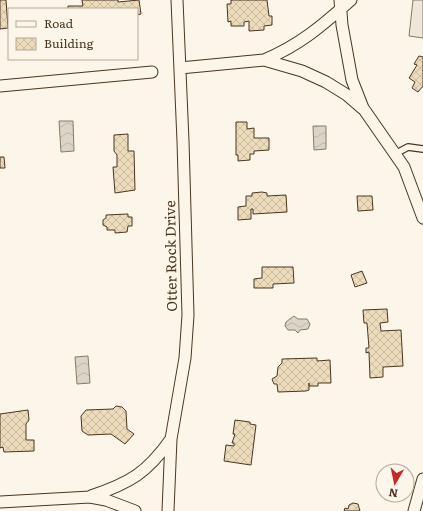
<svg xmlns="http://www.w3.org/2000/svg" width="423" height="511" viewBox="0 0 423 511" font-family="Literata,serif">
<defs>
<pattern id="water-waves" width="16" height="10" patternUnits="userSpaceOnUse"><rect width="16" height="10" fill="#dcd4c6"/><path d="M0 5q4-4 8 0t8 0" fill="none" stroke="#beb7aa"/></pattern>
<pattern id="building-cross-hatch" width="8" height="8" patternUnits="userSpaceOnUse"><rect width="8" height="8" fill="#ecdcbc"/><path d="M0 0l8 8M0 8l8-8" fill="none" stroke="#ccbda1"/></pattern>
</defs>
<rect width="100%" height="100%" fill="#fbf6e9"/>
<path fill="#ede6d9" stroke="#887966" d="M413 0H423V38L409 36Z"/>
<path fill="url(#water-waves)" stroke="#887966" d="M59 121H73L74 151 61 152Z
M313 126H326V149L314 150Z
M294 316 298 319H307L310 324 308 329 300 330 298 333 295 330H288L285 326 286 322Z
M88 356 90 383 77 384 75 357Z"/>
<path fill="url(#building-cross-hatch)" stroke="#4a3520" d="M0 0H6L8 28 0 29Z
M82 0H118V2L139 0 141 14 137 15V9H68V6H83Z
M231 0H267L269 16H272V25L264 26V30L249 31V21L244 22V26H231V21L228 22 227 4H231Z
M419 56 423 57V86L418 92 412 88 415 82 409 78 417 65 414 64Z
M236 122H247V129L254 128V138H269V150L254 151V154H250V160L238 161V155H236Z
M128 134V151H134L135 190 115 193 113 167H117V155L114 151V135Z
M0 157H4L5 168H0Z
M262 192 267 193V196L286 195 287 212 253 214V209H251V219L238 220V207L246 206V196H252V193Z
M357 196H372L373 210 358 211Z
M128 214V217H132V226H128L127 232 115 233V230H107V227L103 225V220L106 218V215Z
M262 267H293L294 283 273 284V288H254V279L262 278Z
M362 271 367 283 355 287 351 275Z
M387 309 388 322 380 323 381 331 401 330 403 366 383 367V377L370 378 369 352 366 353V348H369L367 323H364L363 310Z
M317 358V361L330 360 331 383H318V386H309V383V390L306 391 278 392 277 384H274L272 379 277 376 278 367 282 363V359Z
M116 406 122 407 126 411 127 429 134 434 125 444 111 434 88 435 82 431 81 416 86 410 113 409Z
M28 410 29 420 26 424V440H34V451L4 452 3 447 0 448V414Z
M235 420 250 422V424L256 425 251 465 224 461 226 445 234 446V443H232L235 434H233Z
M353 503 358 504 360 511H344L345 508 348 509 349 505Z"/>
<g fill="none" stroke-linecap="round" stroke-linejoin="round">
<defs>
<path id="service" d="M395 154 408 147 423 149"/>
<path id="minor" d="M340 0 342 25 352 80 363 108 404 167 423 218
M264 60C300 45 323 25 351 0
M180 68 264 60 302 71 326 82 347 95 362 108
M0 86 152 72
M91 496C130 483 147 473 171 439
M0 502 90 497 106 500 135 511
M168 511 171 439 185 358 188 315 183 141 177 0
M414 511 423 479"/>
</defs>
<use href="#service" stroke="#4a3520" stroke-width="8"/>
<use href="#minor" stroke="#4a3520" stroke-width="13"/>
<use href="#service" stroke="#fbf6e9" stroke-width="5.5"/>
<use href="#minor" stroke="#fbf6e9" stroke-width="11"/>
</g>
<g text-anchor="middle" stroke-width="3" stroke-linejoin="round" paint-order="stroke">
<g font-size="14" fill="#4a3520" stroke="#fbf6e9">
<text transform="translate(171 256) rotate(-91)" y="5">Otter Rock Drive</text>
</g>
</g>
<rect x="8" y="8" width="130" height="52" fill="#fbf6e9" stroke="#b4a999"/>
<rect x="16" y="21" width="20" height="6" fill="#fbf6e9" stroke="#b4a999"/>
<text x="44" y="28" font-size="12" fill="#4a3520">Road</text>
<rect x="16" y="38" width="20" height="12" fill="url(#building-cross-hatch)" stroke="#b4a999"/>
<text x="44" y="48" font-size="12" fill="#4a3520">Building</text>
<g transform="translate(395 483) rotate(189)"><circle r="19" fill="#fbf6e9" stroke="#b4a999"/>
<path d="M0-3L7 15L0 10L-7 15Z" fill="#c62828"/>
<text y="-6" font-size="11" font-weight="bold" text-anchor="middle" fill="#4a3520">N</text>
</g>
</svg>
